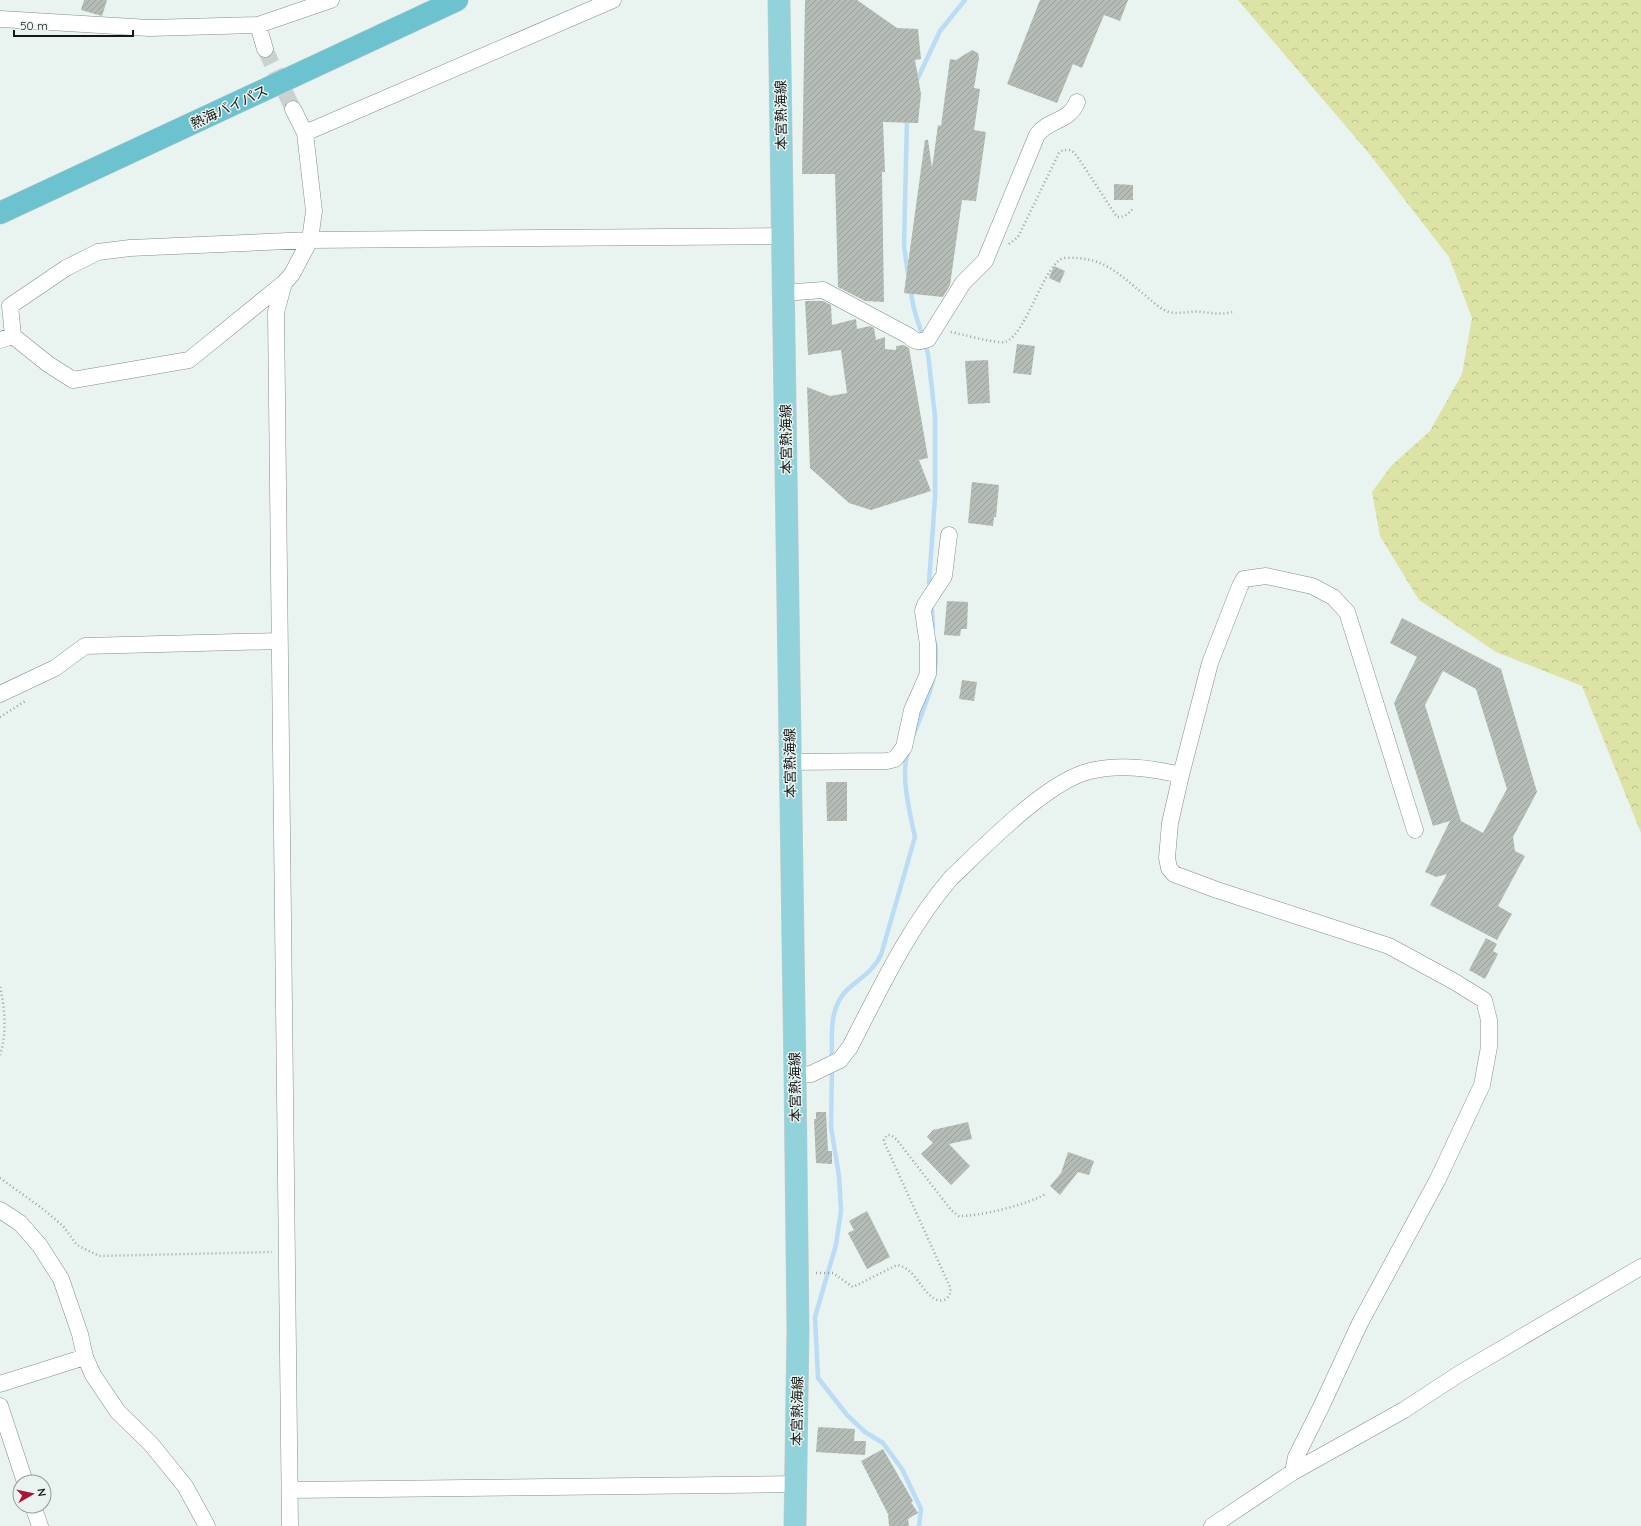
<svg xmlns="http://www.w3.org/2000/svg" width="1641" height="1526" viewBox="0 0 1641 1526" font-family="Quicksand,'Noto Sans JP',sans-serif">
<defs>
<pattern id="forest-crowns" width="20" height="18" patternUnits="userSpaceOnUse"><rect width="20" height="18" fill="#dce3a5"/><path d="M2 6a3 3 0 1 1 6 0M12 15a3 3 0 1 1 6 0" fill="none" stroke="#bcc28d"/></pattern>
<pattern id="building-hatch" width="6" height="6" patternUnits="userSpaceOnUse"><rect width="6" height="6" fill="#b5bbb5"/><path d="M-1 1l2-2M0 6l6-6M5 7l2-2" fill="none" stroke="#9ba09b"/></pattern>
</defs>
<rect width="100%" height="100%" fill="#e9f3f0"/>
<path fill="url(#forest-crowns)" d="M1238 0H1641V833L1582 686 1496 652 1419 600 1380 536 1372 492 1391 466 1430 431 1462 374 1472 318 1449 257 1367 151Z"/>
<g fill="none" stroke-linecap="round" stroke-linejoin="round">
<path stroke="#badcf5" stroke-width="4.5" d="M916 82 940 31 965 0
M907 118 904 246 908 274
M910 288 914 309 928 354 935 416V498L929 583
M932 610 933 628
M914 734C925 704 940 675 935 642
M832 1060C832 1036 828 1006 849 988 862 977 874 970 881 955L915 837C910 814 900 774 908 753
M832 1068 831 1127 839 1176 841 1211 836 1245 815 1317 818 1378 847 1415 865 1432 883 1443 902 1469 921 1509 919 1526"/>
</g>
<path fill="url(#building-hatch)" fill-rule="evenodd" d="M84 0H107L102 16 81 10Z
M805 0H857L897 28 918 29 921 59 915 60 921 94 918 123 883 122 885 172H882L884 302 865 301 838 287 835 174H802Z
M1040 0H1128L1120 21 1104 15 1082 68 1073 64 1057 103 1007 84Z
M972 50 978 53 979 58 974 88 980 89 974 130 986 132 976 201 962 200 950 285 943 297 904 293 925 140H928L932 168 938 125 941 126 950 59 956 60Z
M1114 184 1133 185V200H1114Z
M1054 266 1065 271 1060 283 1049 278Z
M805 301H823L831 305 832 325 856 319 857 329 870 326 874 328 876 340 885 337V349L896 350V346L904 345 909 348 928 458 919 460 931 491 871 510 849 503 810 468 807 387 830 396 847 393 841 350 808 355Z
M1017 344 1035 346 1031 375 1013 373Z
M988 360 990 403 968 404 965 361Z
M972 482 999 485 996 517H994L993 526 968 523Z
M947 601 968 602 967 629H961L960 636 944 635Z
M1402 618 1501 669 1537 792 1513 837 1515 851 1525 856 1498 906 1512 914 1497 940 1430 905 1447 874 1436 877 1425 872 1450 821 1433 826 1394 703 1417 657 1390 643ZM1443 671 1476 689 1507 789 1483 833 1461 821 1425 705Z
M962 680 977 682 974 701 959 699Z
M826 782H847V821H827Z
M1486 938 1497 944 1493 951 1498 954 1485 979 1469 970Z
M816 1112H826L828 1151H832V1164L816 1163 814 1119H816Z
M968 1122 972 1139 949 1144 970 1166 951 1185 921 1154 933 1143 927 1137 933 1130Z
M1068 1152 1094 1161 1089 1175 1078 1172 1060 1195 1050 1186 1061 1173Z
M867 1211 890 1257 867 1269 848 1233 854 1230 849 1221Z
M818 1427 855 1429 854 1441H866L865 1455 816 1452Z
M883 1449 913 1501 911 1502 918 1513 908 1519 909 1526H889L888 1514 861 1461Z"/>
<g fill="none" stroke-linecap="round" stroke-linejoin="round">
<path stroke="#c9d2cf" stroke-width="16" stroke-dasharray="16 8" stroke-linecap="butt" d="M265 49 293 109"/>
<defs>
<path id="minor" d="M1 19 149 28 258 25 265 49
M258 25 331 0
M305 133 613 0
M284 283 276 312 290 1526
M783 293 823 290 909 336C916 343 920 342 928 339L963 283 985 261 1037 135C1048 119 1070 122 1077 102
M13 336 10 306 66 268 98 252 130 248 310 240 783 236
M0 340 13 336 48 364 73 380 189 360 284 283 292 274 310 240 314 211 305 133 293 109
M0 694 55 668 85 646 279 641
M790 762 887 761 895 759 904 747 912 710 928 674V645L923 611 925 605 944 576 949 535
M795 1076 811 1074 840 1060 850 1047C880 989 908 928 951 878 984 847 1047 781 1090 771 1121 764 1151 768 1181 775
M0 1210 20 1223 40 1246 61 1279 80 1334 85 1357 93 1375 118 1412 151 1444 185 1486 207 1526
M0 1384 85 1357
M0 1406 25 1482
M1293 1472 1296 1457 1321 1407 1360 1323 1438 1179 1482 1085 1489 1047V1020L1484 1000 1455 982 1389 946 1217 890 1174 874 1169 868 1167 858 1170 823 1181 775 1210 663 1240 586 1244 579 1266 576 1312 586 1333 597 1347 612 1415 830
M290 1490 796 1484
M33 1506 40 1526
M1212 1526 1293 1472 1404 1410 1459 1374 1641 1267"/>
<path id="primary" d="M779 0 795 1076 798 1330 795 1526"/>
<path id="trunk" d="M0 213 457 0"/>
</defs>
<use href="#minor" stroke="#848d8a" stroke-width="17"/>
<use href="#primary" stroke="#ccc" stroke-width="23"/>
<use href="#trunk" stroke="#ccc" stroke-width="23"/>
<path stroke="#9ca4a1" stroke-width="2.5" stroke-dasharray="1 3" stroke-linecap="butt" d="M1009 244 1018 237 1059 153 1063 150H1071L1077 156 1117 217C1125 217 1129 214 1134 207
M951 332C961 334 997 344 1005 342 1027 335 1045 259 1065 258 1104 256 1117 273 1146 296 1153 302 1160 309 1169 312 1180 315 1191 310 1202 312 1212 313 1221 315 1232 312
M0 717 27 700
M0 987C5 1008 7 1034 0 1055
M0 1178 43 1209 63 1226 77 1245 99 1256 272 1252
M816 1273H833L853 1287 897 1265C914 1268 920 1288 932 1297 941 1305 953 1298 950 1287L885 1144 884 1140 887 1135H891L897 1140 951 1210 959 1216C977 1217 1030 1204 1045 1194"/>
<use href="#minor" stroke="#fff" stroke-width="16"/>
<use href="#primary" stroke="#91d2db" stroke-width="22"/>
<use href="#trunk" stroke="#6cc3cf" stroke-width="22"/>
</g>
<g text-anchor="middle" stroke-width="3" stroke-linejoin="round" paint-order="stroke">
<g font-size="14" fill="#151817" stroke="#e9f3f0">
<text transform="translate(229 107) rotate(-25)" y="5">熱海バイパス</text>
<text transform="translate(781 115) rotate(-91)" y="5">本宮熱海線</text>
<text transform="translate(786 439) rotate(-91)" y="5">本宮熱海線</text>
<text transform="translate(790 763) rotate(-91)" y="5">本宮熱海線</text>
<text transform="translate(795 1087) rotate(-91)" y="5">本宮熱海線</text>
<text transform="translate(797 1411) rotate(-89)" y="5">本宮熱海線</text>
</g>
</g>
<g transform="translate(32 1494) rotate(81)"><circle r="19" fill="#e9f3f0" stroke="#949b99"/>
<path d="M0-3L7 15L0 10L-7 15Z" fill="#ab1533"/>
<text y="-6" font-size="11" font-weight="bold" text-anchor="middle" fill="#151817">N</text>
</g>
<path d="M14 30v6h119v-6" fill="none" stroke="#151817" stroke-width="2"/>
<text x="20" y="30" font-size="12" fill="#151817" stroke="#e9f3f0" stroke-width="3" paint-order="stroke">50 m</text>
</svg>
